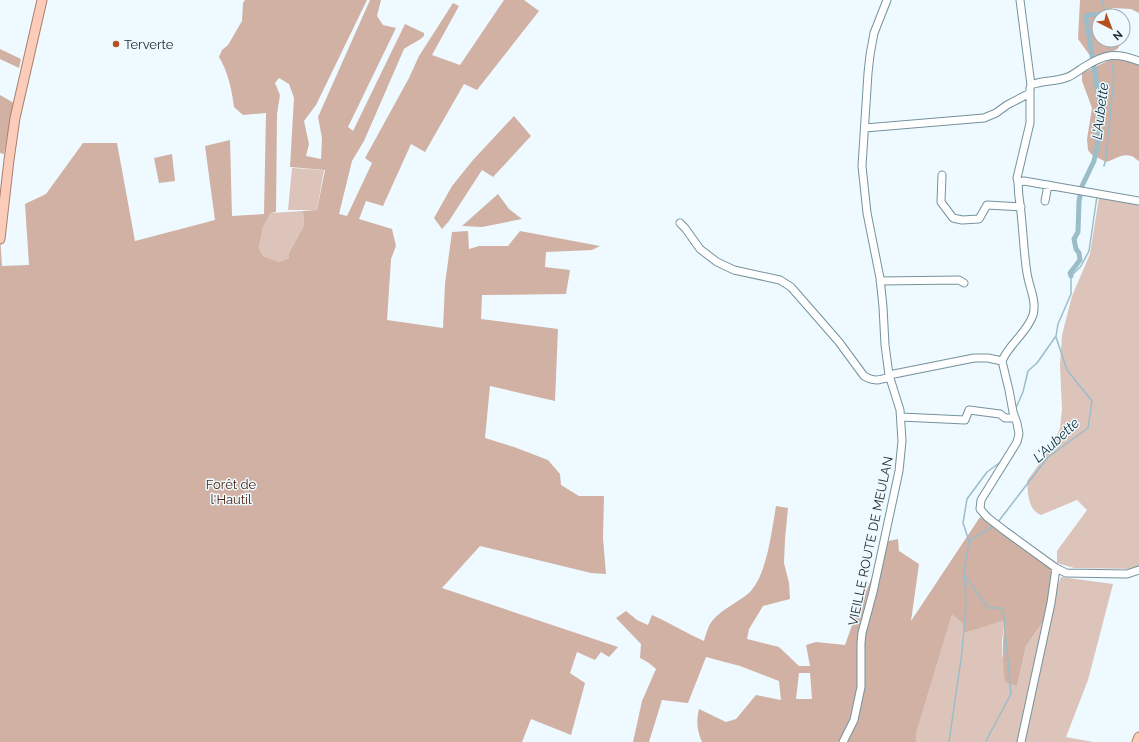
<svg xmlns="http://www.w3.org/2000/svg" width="1139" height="742" viewBox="0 0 1139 742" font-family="Raleway,sans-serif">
<rect width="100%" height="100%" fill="#eefaff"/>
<path fill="#dcc4ba" d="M292 168 324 170 317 210H288Z
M1099 197 1139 204V566L1132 569 1074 568 1057 563V551L1087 510 1077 500 1041 515C1028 510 1028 494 1027 481L1052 446 1060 428 1062 409 1060 365 1062 335 1072 296 1090 254Z
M303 211 304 225 289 253V258L279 262 263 256 259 248 263 227 271 213Z
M1061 577 1113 584 1088 680 1066 737 1093 742H916V734L952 613 963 624 964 633 1005 619 1002 641V656L1017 686 1026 646 1045 619Z"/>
<path fill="#d0b1a4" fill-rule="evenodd" d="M245 0H367L316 105 304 121 309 144 306 156 321 159 322 138 318 117 370 0H381L377 16 383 25 396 28 348 127 353 131 405 24 424 33V36C419 41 411 44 404 49L364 141 352 161 339 214 347 216 372 163 365 158 409 78 419 56 453 3 459 6 432 55 460 65 504 0H524L539 11 477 90 464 84 425 152 411 144 383 206 366 201 359 219 392 229 396 246 391 259 387 320 443 328 445 284 452 232 468 231 469 249 479 246H508L520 231 600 246 592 250 546 252 545 267 570 270 566 294 482 295 481 319 558 329 555 401 490 386 485 438 514 447 548 460 560 474 561 485 579 496H604L603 538 606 574 591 573 480 546 442 588 618 647 609 657 601 652 595 660 577 652 570 673 585 683 571 735 531 719 522 742H0V235L2 266 29 265 25 204 46 194 83 143H117L135 241 215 220 205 146 230 140 232 216 264 214 266 113 243 115 234 107C232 90 228 72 219 57L222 50 228 45 242 21 243 3ZM279 78 289 84 294 98 290 167 325 170 317 210 303 211 304 225 289 253V258L279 262 263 256 259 248 263 227 271 213 276 212 277 114 280 95 275 83Z
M1080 0H1139V13L1131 9 1112 8 1109 13 1110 16H1099V40H1117L1119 47 1116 50 1091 57 1078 39Z
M0 49 21 59 19 68 0 59Z
M1114 58 1126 59 1139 63V161C1136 160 1134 156 1131 156 1122 153 1114 160 1106 162L1091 154 1088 150 1087 139 1092 108 1082 81V73Z
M0 95 14 103 4 154 0 153Z
M514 116 531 136 493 177 482 170 449 221 442 229 434 218 452 186 473 160Z
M172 154 175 181 159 183 154 158Z
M498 194 509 209 522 219 482 227 462 226Z
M776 506 788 508 785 539 784 563 789 583 790 599 763 606 749 629 747 639 779 647 799 666H810L806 645 816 642 845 645 856 614 888 541 898 539 899 551 919 564 911 621 980 517 1044 562 1050 568 1052 575 1045 619 1026 646 1017 686 1005 682C1002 659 1002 643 1005 620L964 633 963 624 952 614 916 734V742H702C697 730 696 722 699 709L726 722 736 719 756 695 781 700 779 681 740 666 706 657 688 703 662 700 649 742H633L642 701 656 669 649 663 640 658 641 644 616 618 626 611 637 620 648 625 652 615C670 623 686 633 704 641 705 636 707 631 709 626 717 611 736 604 749 593 767 576 772 529 776 506ZM799 673H810L812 699H796Z"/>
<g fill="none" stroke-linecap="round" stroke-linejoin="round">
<path stroke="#9bbdc9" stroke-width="1.5" d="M1102 0 1106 16
M1110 40V50
M1104 166 1106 158 1114 77 1111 59
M1015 410 1023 392 1028 371 1037 363 1056 336 1058 324 1071 294V276L1081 266 1089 251 1097 196
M998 522 1048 457 1088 428 1092 401 1067 370 1056 337
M969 541 993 526
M965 576 988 608H1003L1011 694 988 737 986 742
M949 742 962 652 965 618 966 601 964 571 969 541 963 523 967 499 987 472 1002 461"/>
<path stroke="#9bbdc9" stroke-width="5" d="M1071 276 1070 273 1080 260 1079 253 1076 249 1074 239 1078 232 1079 201 1082 186 1094 161 1099 138 1098 121 1101 111 1086 17 1088 15 1106 14"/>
<defs>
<path id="minor" d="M1020 0 1031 85 1030 88V123L1017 178C1019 184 1018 190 1019 197 1023 222 1023 248 1027 273 1029 287 1037 301 1033 315 1027 333 1009 344 1002 361L1009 390 1013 412 1017 423 1019 434 1017 442 981 500 980 509 987 517 1005 531 1056 568 1066 573 1127 574 1139 570
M1031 85C1043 80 1056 82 1068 77 1073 75 1078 71 1084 67 1105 54 1115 52 1139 61
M865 128 984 118 996 113 1007 105 1030 93
M942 175 941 202 953 218 962 220 979 219 987 205 1021 207
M1019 182 1024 181 1139 201
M1045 201 1048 185
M680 223 685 228 700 249 717 262 734 270 780 280 791 287 839 342 864 376C874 382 880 380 890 377
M880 281 959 280 964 283
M889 375 974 358H988L1002 361
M901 417 965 420 969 410 1000 414 1005 418H1015
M843 742 854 720 861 687V643L862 633 873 592 899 471 902 441 900 410 889 375 885 345 883 307 880 278 867 213 862 166 868 73 870 55 874 33 887 0
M1021 742 1051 603 1056 568"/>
<path id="major" d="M0 239 9 160 15 118 42 0
M1137 742 1139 737"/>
</defs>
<use href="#minor" stroke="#75929c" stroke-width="9"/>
<use href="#major" stroke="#ab7e6b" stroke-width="11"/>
<use href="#minor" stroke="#fff" stroke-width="7"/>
<use href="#major" stroke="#faccb9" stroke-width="9"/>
</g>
<circle fill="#b4501d" stroke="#eefaff" stroke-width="1.5" cx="116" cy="44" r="4"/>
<g text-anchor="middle" stroke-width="3" stroke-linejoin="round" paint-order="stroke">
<g font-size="13" fill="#212d31" stroke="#eefaff" text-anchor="start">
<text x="124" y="49">Terverte</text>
</g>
<g font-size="13" fill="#502613" stroke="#eefaff">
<text x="231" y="489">Forêt de<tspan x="231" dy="15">l'Hautil</tspan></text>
</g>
<g font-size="13" fill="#212d31" stroke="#eefaff">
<text transform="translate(870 541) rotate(-78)" y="5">VIEILLE ROUTE DE MEULAN</text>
</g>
<g font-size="14" font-style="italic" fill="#0e2f39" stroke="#eefaff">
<text transform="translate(1100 111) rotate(-83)" y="5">L'Aubette</text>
<text transform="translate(1056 440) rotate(-43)" y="5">L'Aubette</text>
</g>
</g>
<g transform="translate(1111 28) rotate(138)"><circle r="19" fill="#eefaff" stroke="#9ca8ad"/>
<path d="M0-3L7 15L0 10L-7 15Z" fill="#b4501d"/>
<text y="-6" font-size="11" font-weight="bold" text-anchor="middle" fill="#212d31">N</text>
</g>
</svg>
